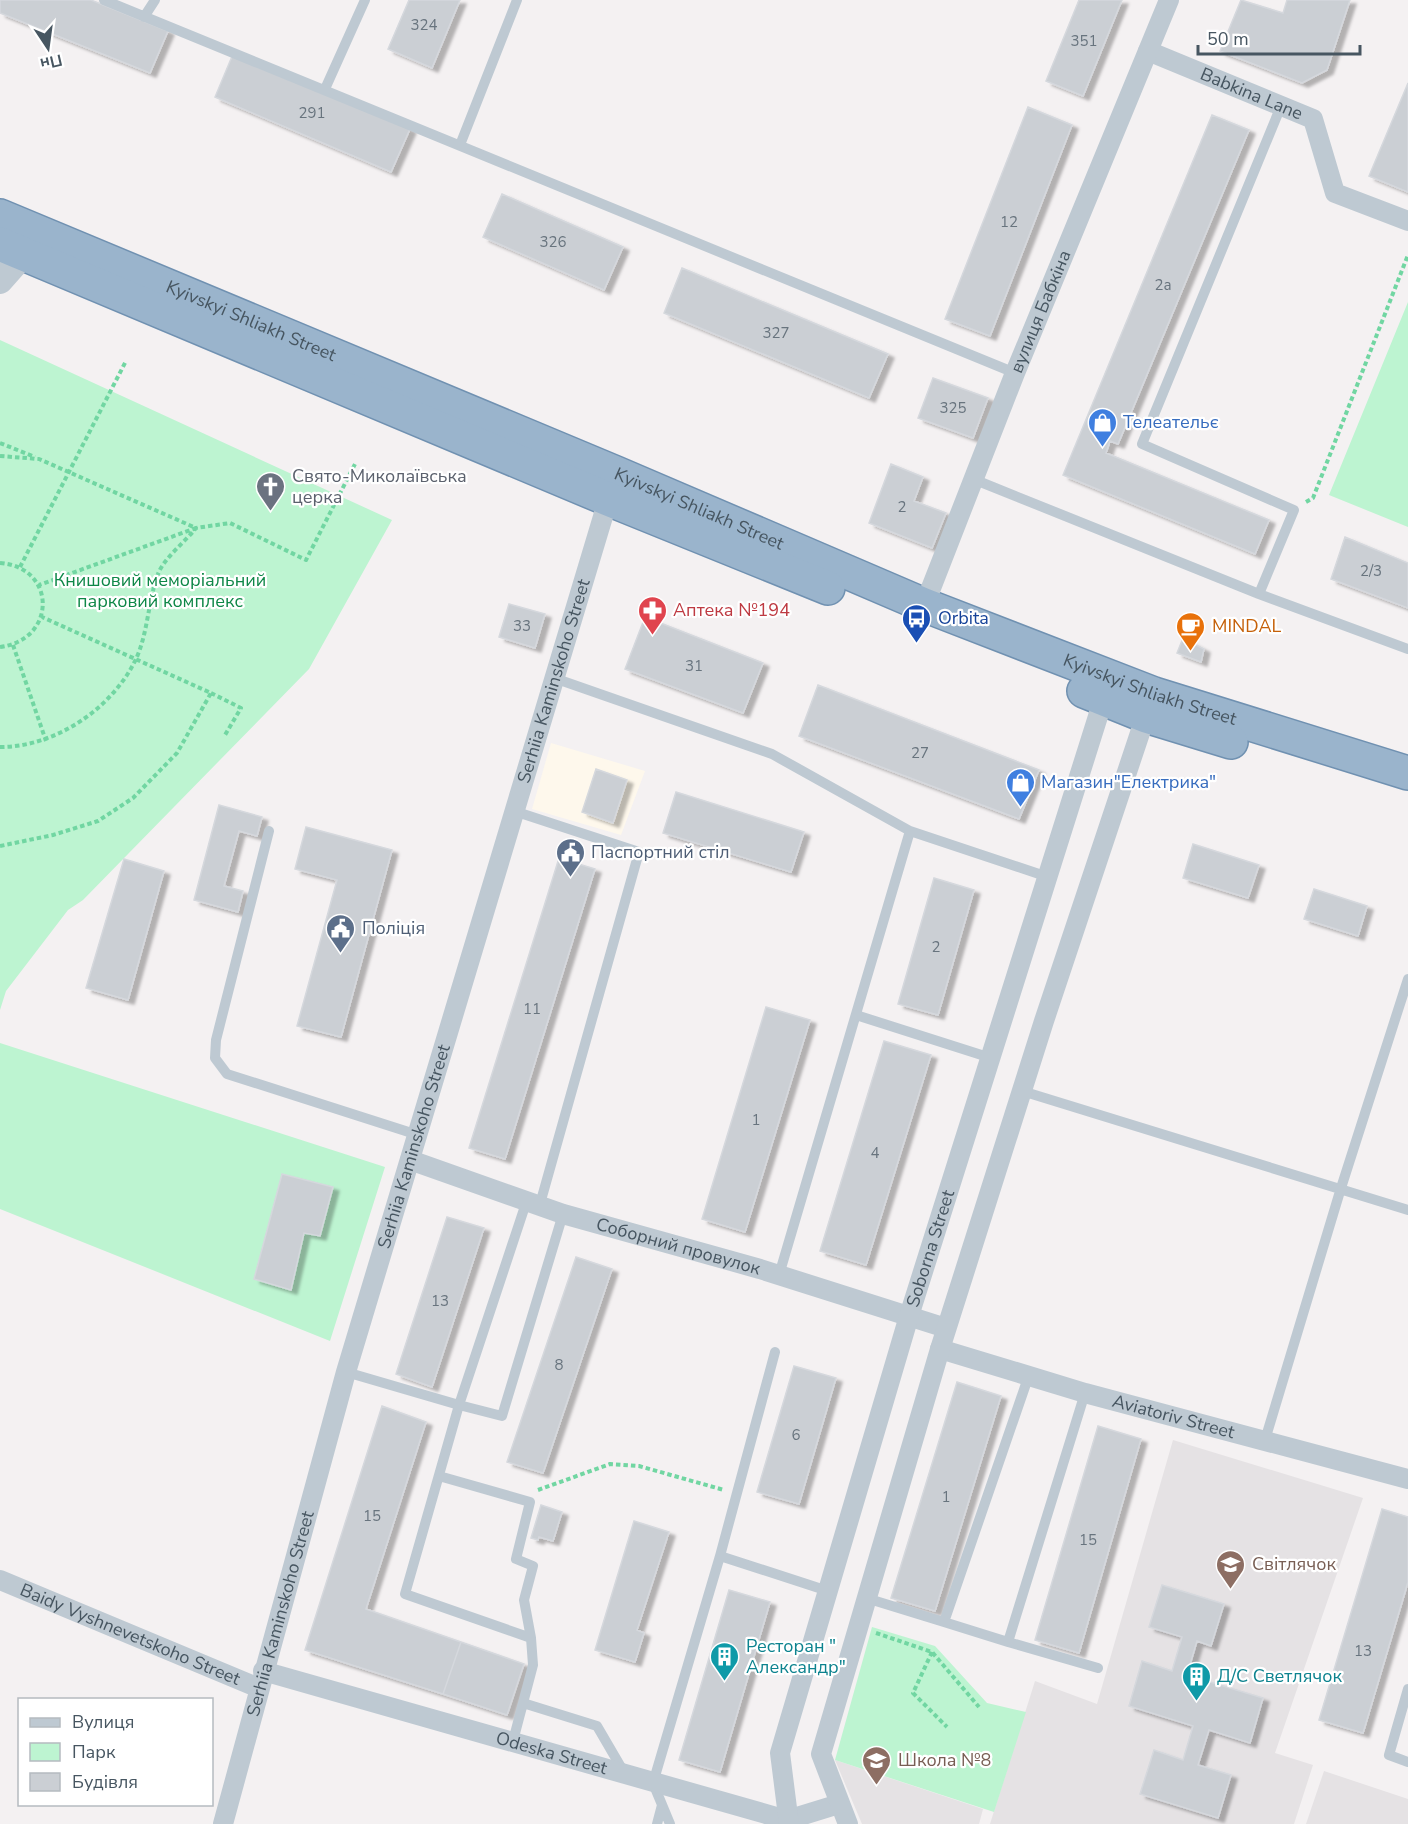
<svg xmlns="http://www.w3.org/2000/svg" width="1408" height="1824" viewBox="0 0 1408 1824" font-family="'Nunito Sans',sans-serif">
<defs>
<filter id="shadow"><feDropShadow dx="6" dy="4" stdDeviation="1.5" flood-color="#0004"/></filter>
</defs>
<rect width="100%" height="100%" fill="#f4f1f2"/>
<path fill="#fef8ec" d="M551 743 645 771 621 835 532 809Z"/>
<path fill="#e5e2e4" d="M1173 1440 1363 1498 1275 1753 1313 1765 1294 1824H990L1035 1681 1097 1704Z
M835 1760 983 1809 979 1824H862Z
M1324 1771 1408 1799V1824H1306Z"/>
<path fill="#bdf4d1" d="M1408 302V527L1329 495Z
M0 340 392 520 309 669 83 900 68 910 6 991 0 1010Z
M0 1043 385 1167 330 1341 0 1209Z
M872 1627 935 1646 987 1703 1026 1712 994 1812 835 1760Z"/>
<path fill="#cbcfd4" stroke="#d5d8dd" stroke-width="1.5" filter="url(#shadow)" d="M0 0H91L168 31 150 73 0 13Z
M409 0H460L432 68 388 49Z
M1079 0H1122L1083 96 1046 81Z
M1241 0 1283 13 1287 0H1350L1327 70 1302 83 1220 51Z
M233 54 410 129 391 172 215 97Z
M1408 83V192L1369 176Z
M1028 107 1072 125 990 336 945 319Z
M1212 115 1249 130 1118 444 1110 441 1106 453 1269 520 1255 554 1063 475Z
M502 194 623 247 604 290 483 237Z
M682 268 888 354 869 398 664 313Z
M933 378 988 398 973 438 918 418Z
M891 464 923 477 914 501 946 513 932 548 869 523Z
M1345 537 1408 563V608L1331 579Z
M509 604 545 614 535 648 499 637Z
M645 617 763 663 743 713 625 669Z
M1183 638 1204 649 1201 662 1177 653Z
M818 685 1039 770 1019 819 799 736Z
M596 769 627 780 613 823 582 812Z
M676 792 804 832 791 872 663 833Z
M219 805 262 817 257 836 239 831 224 886 243 891 238 912 194 900Z
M306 827 392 850 341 1037 297 1026 337 880 295 869Z
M1193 844 1259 865 1248 898 1183 878Z
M559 858 595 869 505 1159 469 1148Z
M124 859 164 871 128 1000 86 988Z
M934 878 974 890 938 1015 898 1004Z
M1314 889 1367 906 1358 936 1304 919Z
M766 1007 810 1020 745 1232 702 1219Z
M884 1041 931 1055 866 1265 820 1251Z
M282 1174 333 1187 320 1236 304 1233 291 1290 254 1279Z
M447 1217 484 1228 432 1387 396 1374Z
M576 1257 612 1269 543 1473 507 1462Z
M794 1366 836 1378 799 1504 757 1492Z
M957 1382 1001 1396 935 1611 891 1598Z
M382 1406 426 1422 366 1609 461 1642 443 1694 305 1650Z
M1098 1426 1141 1439 1079 1653 1035 1640Z
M541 1505 562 1512 553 1541 539 1537 538 1540 531 1538Z
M1382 1509 1408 1517V1582L1363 1733 1319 1720Z
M634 1521 669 1532 637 1630 644 1633 635 1662 595 1650Z
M1162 1585 1224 1604 1211 1646 1197 1641 1187 1675 1263 1698 1250 1743 1209 1730 1198 1765 1231 1775 1218 1818 1140 1794 1154 1750 1183 1760 1193 1726 1129 1706 1142 1661 1172 1671 1182 1637 1149 1627Z
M729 1590 770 1602 720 1772 679 1760Z
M461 1642 524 1664 507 1715 443 1694Z"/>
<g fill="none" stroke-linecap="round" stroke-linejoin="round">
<defs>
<g id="trunk">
<path id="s9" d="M0 216 616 473 924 605 1154 694 1408 773"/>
<path d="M0 244 608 499 828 588"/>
<path d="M1084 691 1146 716 1231 742"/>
</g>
</defs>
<use href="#trunk" stroke="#7091b1" stroke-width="36"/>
<path stroke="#71d6a2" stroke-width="4" stroke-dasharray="4.5 3" stroke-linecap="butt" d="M0 443 35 457
M0 456 39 459 196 528 39 585
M1306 502 1313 498 1408 255
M0 563C57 567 57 640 0 647
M20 567 126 361
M13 645 46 741
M211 693 241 708 225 735
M0 747C55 747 112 709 136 659 148 633 148 601 158 574 164 558 185 542 196 528L230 523 306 560 356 462
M0 846 53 835 98 821 133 798 177 753 211 693 42 617
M538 1490 610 1464 639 1466 724 1490
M876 1633 932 1652 979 1707
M932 1652 913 1693 947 1727"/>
<path stroke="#bec9d2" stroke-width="10" d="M104 0 1015 373
M144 17 155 0
M325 89 365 0
M460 145 517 0
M973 479 1259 594 1294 510 1142 444 1281 106
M1259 594 1408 649
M554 678 772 754 910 831
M514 811 639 852 540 1204
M269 831 216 1040 215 1058 227 1074 418 1135
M856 1015 991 1058
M1022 1091 1408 1210
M779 1275 910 831 1048 877
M346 1372 459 1405 527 1200
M1265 1440 1341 1188 1408 979
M439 1476 530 1502 516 1559 533 1566 524 1600 531 1638
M720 1556 775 1352
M866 1598 944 1622 1029 1375
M944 1622 1008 1642 1085 1393
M1008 1642 1098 1668
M1408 1689 1389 1755 1408 1762
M523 1703 597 1726 625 1774
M513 1741 533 1665 531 1638 405 1594 459 1405 502 1416 563 1214
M657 1824 662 1805
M670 1824 653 1783 720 1556 828 1591"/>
<g stroke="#bec9d2" stroke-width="20">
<path id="s1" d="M1148 51 1313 119 1335 193 1408 221"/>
<path id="s2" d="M917 624 1015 373 1169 0"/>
<path id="s3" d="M410 1160 563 1214 760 1269 946 1328"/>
<path id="s4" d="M940 1349 1085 1393 1408 1479"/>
<path id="s5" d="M0 1580 259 1688"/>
<path id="s6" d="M263 1671 787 1820 839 1804"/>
<path id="s7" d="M223 1824 346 1372 611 490"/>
<path id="s8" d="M789 1824 780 1753 909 1316 1106 691"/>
<path d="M848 1824 821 1754 940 1349 1044 1021 1149 706"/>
</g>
<path stroke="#bec9d2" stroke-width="26" d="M0 281 23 255 31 238"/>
<use href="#trunk" stroke="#9ab4cc" stroke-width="33"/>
</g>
<defs>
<symbol id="shop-pin" viewBox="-11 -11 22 30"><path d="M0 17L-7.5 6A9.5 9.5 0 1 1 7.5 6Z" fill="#3f7fe0" stroke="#fff"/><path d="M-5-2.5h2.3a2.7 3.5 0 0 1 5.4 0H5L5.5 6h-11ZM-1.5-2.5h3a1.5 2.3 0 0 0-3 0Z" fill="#fff"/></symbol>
<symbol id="church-pin" viewBox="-11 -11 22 30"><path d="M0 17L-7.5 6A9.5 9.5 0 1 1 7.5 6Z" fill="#6b7280" stroke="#fff"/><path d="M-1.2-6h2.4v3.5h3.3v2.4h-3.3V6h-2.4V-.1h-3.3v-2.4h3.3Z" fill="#fff"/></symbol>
<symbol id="pharmacy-pin" viewBox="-11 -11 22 30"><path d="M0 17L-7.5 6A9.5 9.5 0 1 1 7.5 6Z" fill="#e0444e" stroke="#fff"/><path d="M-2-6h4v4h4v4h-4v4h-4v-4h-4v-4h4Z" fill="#fff"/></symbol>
<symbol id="bus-pin" viewBox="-11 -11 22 30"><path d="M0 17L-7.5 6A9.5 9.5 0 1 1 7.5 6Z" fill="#1a4fb4" stroke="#fff"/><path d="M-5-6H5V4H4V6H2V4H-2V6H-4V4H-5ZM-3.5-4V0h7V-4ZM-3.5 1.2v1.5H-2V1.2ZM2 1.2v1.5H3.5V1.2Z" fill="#fff"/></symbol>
<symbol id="cafe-pin" viewBox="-11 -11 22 30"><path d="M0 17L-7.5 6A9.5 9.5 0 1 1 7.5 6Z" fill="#e8710a" stroke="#fff"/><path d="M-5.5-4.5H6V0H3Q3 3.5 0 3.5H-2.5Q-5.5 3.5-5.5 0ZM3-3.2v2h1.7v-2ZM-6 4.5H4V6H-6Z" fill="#fff"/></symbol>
<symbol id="civic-pin" viewBox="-11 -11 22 30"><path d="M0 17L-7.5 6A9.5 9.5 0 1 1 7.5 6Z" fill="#5c6f8a" stroke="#fff"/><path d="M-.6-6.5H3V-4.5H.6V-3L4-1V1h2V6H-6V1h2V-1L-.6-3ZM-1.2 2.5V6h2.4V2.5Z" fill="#fff"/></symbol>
<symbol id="school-pin" viewBox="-11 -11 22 30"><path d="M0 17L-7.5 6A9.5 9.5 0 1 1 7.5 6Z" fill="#8d6e63" stroke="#fff"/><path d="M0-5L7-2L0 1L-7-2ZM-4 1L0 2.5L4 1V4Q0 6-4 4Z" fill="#fff"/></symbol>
<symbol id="building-pin" viewBox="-11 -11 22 30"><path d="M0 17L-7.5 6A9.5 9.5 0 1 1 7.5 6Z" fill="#0f9aa8" stroke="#fff"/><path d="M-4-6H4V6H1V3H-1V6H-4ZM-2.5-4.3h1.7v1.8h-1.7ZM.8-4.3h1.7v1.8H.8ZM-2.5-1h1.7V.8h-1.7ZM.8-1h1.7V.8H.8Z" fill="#fff"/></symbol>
</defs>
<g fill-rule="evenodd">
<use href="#shop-pin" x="1086" y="406" width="33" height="45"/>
<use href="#church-pin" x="254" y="470" width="33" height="45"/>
<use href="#pharmacy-pin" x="636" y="594" width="33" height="45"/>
<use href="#bus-pin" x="900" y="602" width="33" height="45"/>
<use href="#cafe-pin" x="1174" y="610" width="33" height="45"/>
<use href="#shop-pin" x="1004" y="766" width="33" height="45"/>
<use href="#civic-pin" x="554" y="836" width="33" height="45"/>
<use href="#civic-pin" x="324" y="912" width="33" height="45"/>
<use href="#school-pin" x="1214" y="1548" width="33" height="45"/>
<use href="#building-pin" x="708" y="1640" width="33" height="45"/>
<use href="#building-pin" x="1180" y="1660" width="33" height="45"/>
<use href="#school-pin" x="860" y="1744" width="33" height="45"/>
</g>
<g text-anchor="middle" stroke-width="4.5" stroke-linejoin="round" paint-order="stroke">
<g font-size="15" fill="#68747e">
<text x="424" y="30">324</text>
<text x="1084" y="46">351</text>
<text x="312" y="118">291</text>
<text x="1009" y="227">12</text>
<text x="553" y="247">326</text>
<text x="1163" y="290">2а</text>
<text x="776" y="338">327</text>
<text x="953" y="413">325</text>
<text x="902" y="512">2</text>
<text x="1371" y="576">2/3</text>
<text x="522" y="631">33</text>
<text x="694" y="671">31</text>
<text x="920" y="758">27</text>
<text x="936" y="952">2</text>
<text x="532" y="1014">11</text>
<text x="756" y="1125">1</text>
<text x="875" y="1158">4</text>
<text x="440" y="1306">13</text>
<text x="559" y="1370">8</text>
<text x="796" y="1440">6</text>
<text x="946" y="1502">1</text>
<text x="372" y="1521">15</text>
<text x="1088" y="1545">15</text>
<text x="1363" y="1656">13</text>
</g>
<g font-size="18" fill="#475661" stroke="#fff">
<text dy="6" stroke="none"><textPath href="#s1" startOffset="112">Babkina Lane</textPath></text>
<text dy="6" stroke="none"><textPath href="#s2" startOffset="336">вулиця Бабкіна</textPath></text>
<text dy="6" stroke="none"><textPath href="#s9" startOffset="272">Kyivskyi Shliakh Street</textPath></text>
<text dy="6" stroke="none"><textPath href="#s9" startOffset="758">Kyivskyi Shliakh Street</textPath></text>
<text dy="6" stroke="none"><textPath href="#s7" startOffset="1190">Serhiia Kaminskoho Street</textPath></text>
<text dy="6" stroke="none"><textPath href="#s9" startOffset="1244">Kyivskyi Shliakh Street</textPath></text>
<text dy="6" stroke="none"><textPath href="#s7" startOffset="704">Serhiia Kaminskoho Street</textPath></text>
<text dy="6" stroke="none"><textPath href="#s3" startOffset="282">Соборний провулок</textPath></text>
<text dy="6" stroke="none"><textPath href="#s8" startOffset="598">Soborna Street</textPath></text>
<text dy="6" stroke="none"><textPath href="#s4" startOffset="243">Aviatoriv Street</textPath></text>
<text dy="6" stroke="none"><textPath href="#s7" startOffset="218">Serhiia Kaminskoho Street</textPath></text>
<text dy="6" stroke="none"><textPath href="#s5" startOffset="141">Baidy Vyshnevetskoho Street</textPath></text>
<text dy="6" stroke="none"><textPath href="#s6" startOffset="300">Odeska Street</textPath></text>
</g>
<g font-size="18" fill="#366cbe" stroke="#fff" text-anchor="start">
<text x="1123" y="428">Телеательє</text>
<text x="1041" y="788">Магазин"Електрика"</text>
</g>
<g font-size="18" fill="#5b616d" stroke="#fff" text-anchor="start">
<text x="292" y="482">Свято-Миколаївська<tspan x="292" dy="21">церка</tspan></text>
</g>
<g font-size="18" fill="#0e8747" stroke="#fff">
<text x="160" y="586">Книшовий меморіальний<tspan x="160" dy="21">парковий комплекс</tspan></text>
</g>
<g font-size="18" fill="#be3a42" stroke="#fff" text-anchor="start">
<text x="673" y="616">Аптека №194</text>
</g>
<g font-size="18" fill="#164399" stroke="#fff" text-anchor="start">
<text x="938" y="624">Orbita</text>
</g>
<g font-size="18" fill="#c56008" stroke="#fff" text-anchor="start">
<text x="1212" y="632">MINDAL</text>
</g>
<g font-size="18" fill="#4e5e75" stroke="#fff" text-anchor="start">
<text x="591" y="858">Паспортний стіл</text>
<text x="362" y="934">Поліція</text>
</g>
<g font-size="18" fill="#785e54" stroke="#fff" text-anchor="start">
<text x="1252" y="1570">Світлячок</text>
<text x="898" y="1766">Школа №8</text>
</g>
<g font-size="18" fill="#0d838f" stroke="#fff" text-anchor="start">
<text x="746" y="1652">Ресторан "<tspan x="746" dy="21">Александр"</tspan></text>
<text x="1217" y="1682">Д/С Светлячок</text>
</g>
</g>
<rect x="18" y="1698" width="195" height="108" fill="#ffffff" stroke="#b5bbc0" stroke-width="1.5"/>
<rect x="30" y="1718" width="30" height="9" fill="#bec9d2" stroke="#b5bbc0" stroke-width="1.5"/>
<text x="72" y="1728" font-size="18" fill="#475661">Вулиця</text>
<rect x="30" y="1743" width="30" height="18" fill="#bdf4d1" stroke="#b5bbc0" stroke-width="1.5"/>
<text x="72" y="1758" font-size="18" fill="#475661">Парк</text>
<rect x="30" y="1773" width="30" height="18" fill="#cbcfd4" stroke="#b5bbc0" stroke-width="1.5"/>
<text x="72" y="1788" font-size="18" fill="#475661">Будівля</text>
<g transform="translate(48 48) rotate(167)" stroke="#ffffff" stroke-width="4.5" paint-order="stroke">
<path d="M0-4.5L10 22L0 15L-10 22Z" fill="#475661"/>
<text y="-9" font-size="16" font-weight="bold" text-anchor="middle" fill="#475661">Пн</text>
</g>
<path d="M1198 45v9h162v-9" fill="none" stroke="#475661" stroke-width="3"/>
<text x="1207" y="45" font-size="18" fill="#475661" stroke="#ffffff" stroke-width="4.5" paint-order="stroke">50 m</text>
</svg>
